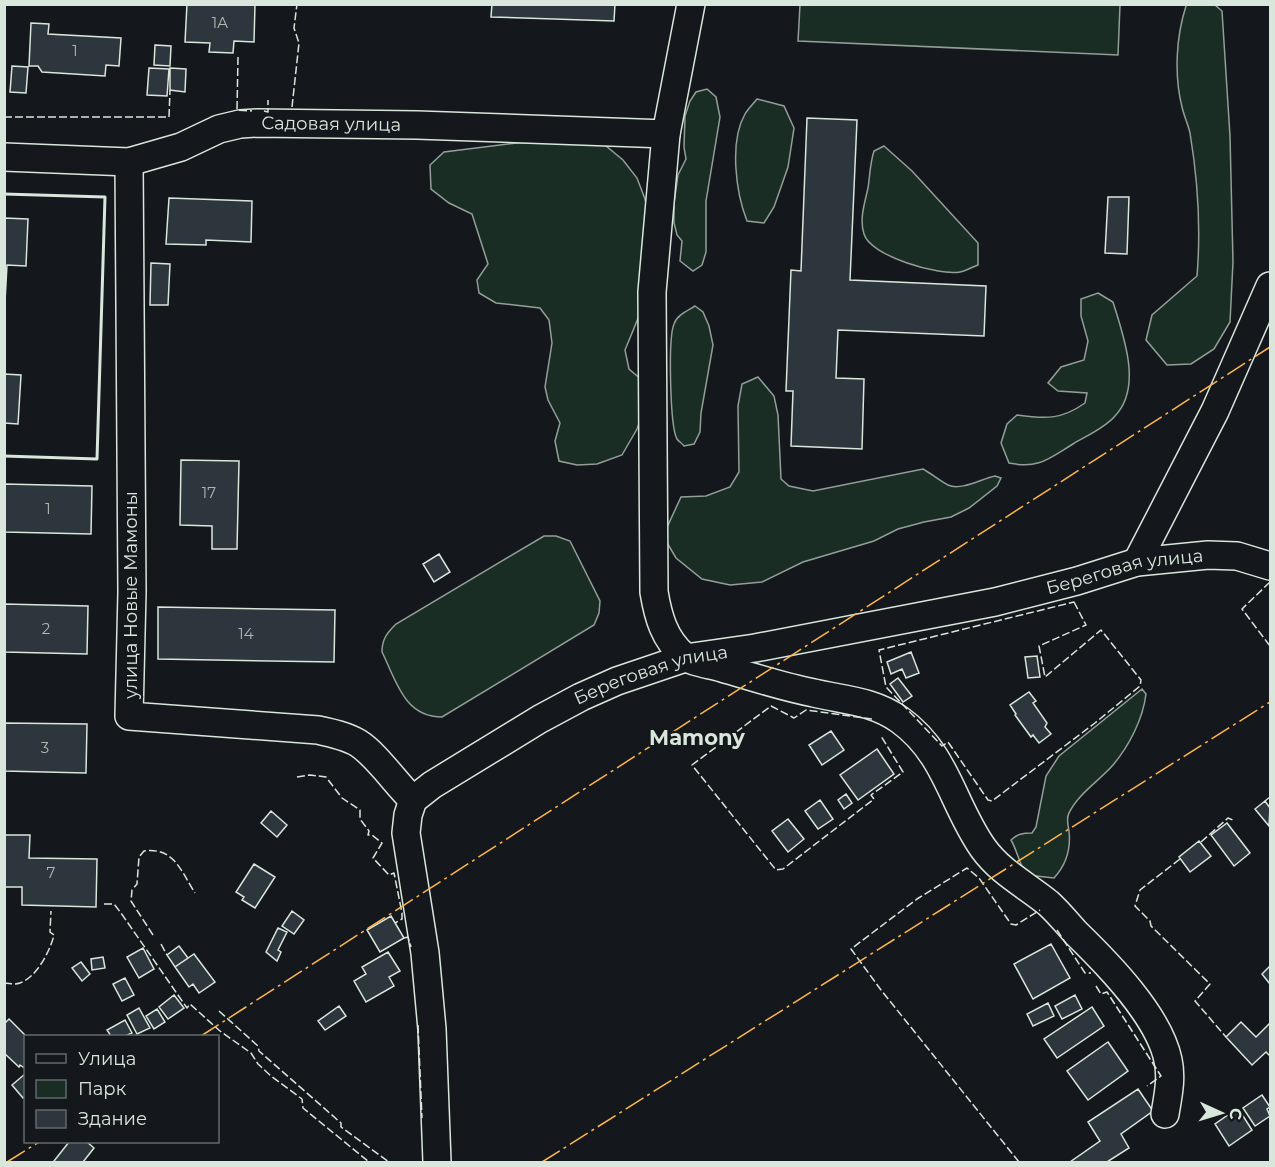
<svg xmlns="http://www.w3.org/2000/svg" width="1275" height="1167" viewBox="0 0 1275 1167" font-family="Montserrat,sans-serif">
<rect width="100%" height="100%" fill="#14181c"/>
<path fill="#1a2d24" stroke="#939e99" stroke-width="1.5" d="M1189 4 1215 5 1222 11 1230 136 1233 262 1230 322 1214 349 1191 364 1167 365 1146 340 1152 315 1197 276C1201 228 1198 181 1190 133 1188 124 1184 116 1182 107 1174 75 1176 37 1186 6Z
M800 5H1120L1118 55 798 41Z
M707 89 716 97 720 117 706 201V252L702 265 693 271 680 261 682 241 677 235 674 223V204L678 175 686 159 684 147 685 116 690 101 696 92Z
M757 99 784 106 794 128 788 167 774 207 764 223 747 221C736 193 729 142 745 114 748 109 753 104 757 99Z
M583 139 606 146 623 160 637 178 645 199 649 217 639 316 625 350 629 369 642 380 643 413 637 429 622 455 597 464 577 465 559 461 555 441 560 423 548 400 545 387 552 343 549 320 540 308 496 303 479 293 477 280 488 264 472 214 449 203 431 189 430 165 444 152 517 143Z
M884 146 912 171 978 243V265C972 267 966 271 960 272 939 276 870 256 864 234 859 219 865 202 868 188 870 175 870 163 874 151Z
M1098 293 1113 302C1123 335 1143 387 1115 416 1105 428 1086 436 1073 444 1048 459 1039 469 1009 463L1001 443 1007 424 1017 415C1045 419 1061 420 1085 403L1087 393 1058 391 1048 383 1061 367 1084 360 1088 341 1081 316V299Z
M695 306 703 312 709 326 713 345 701 413 700 432 694 444 684 446C682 443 679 442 677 439 670 427 668 338 674 324 677 315 687 311 695 306Z
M758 377 774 396 778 415 781 479 789 486 813 491 923 469C932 474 940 481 948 485 961 491 981 479 995 476L1001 478 997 486 969 508 951 517 924 522 898 529 874 541 803 562 762 582 730 585 702 579 676 558 663 536 681 497 706 496 730 487 739 472 738 406 742 384Z
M544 536H556L570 541 600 601 599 613 594 625 442 717C404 717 396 680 382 652 382 639 387 633 396 624Z
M1142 689 1146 694C1143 719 1129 746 1113 765 1099 781 1078 794 1069 813 1066 818 1068 825 1069 831 1071 849 1067 864 1054 878L1027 875C1019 865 1018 852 1011 840 1017 834 1023 833 1032 833L1036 827 1046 776 1059 756Z"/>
<path fill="#2c363c" stroke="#d8e6dc" stroke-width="1.5" d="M187 4H255L254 42 234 41 233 53 209 52 210 43 185 42Z
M492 4H615L614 21 491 17Z
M31 23 49 24 48 34 121 38 119 66 106 65 105 76 42 72 38 66H29Z
M155 45 171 46 170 66 154 65Z
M12 66 28 67 26 93 10 92Z
M149 68 169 69 167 96 147 95Z
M170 68 186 69 185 92 170 90Z
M807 118 857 120 850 280 986 286 984 336 838 330 836 378 864 379 862 449 791 446 793 391H786L791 270 801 271Z
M1108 197H1129L1127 254 1105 253Z
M169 198 252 201 251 242 206 240V245L166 244Z
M4 218 28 219 26 266 7 265 4 320Z
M151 263 170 264 168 305H150Z
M4 374 21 375 18 424 4 423Z
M181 460 239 461 237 549H212V526L180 525Z
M4 484 92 486 91 534 4 532Z
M439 554 450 572 434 582 423 564Z
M4 604 88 606 87 654 4 652Z
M158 607 335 610 334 662 158 659Z
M911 652 919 673 906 678 902 669 891 674 887 662Z
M1037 656 1040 677 1028 678 1025 657Z
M898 678 912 696 903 702 890 684Z
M1029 692 1036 701 1033 703 1047 723 1045 727 1051 734 1039 743 1033 735 1031 737 1015 715 1016 714 1010 705Z
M4 723 87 724 86 773 4 771Z
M831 731 844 750 822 765 809 745Z
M877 749 894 774 858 800 840 775Z
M846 794 852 803 844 809 838 800Z
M820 800 833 819 818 829 805 811Z
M1265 801 1270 808 1269 826 1255 809Z
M271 811 287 825 277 837 261 823Z
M788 819 804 839 788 852 772 831Z
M1227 823 1250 853 1234 866 1211 835Z
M4 835H30L29 858 97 859 96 907 22 905V887H4Z
M1199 841 1211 856 1190 872 1179 857Z
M254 864 275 877 255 908 242 900 244 897 236 892Z
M292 911 304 920 294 934 282 926Z
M391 916 404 938 380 952 367 930Z
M278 928 287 932 278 950 281 952 277 961 266 952Z
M1051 944 1070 978 1033 999 1014 964Z
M179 946 188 958 175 967 167 955Z
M143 948 154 969 139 978 127 957Z
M388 952 400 971 389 977 394 986 366 1002 354 981 366 974 362 967Z
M194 954 215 982 199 993 193 984 189 987 175 967Z
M103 957 105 968 92 970 91 959Z
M81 962 90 974 82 981 72 968Z
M1270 966V984L1262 974Z
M125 978 134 995 122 1001 113 984Z
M174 995 184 1008 168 1019 159 1007Z
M1075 995 1082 1009 1062 1019 1055 1006Z
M1048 1003 1054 1016 1033 1026 1027 1014Z
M339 1006 346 1016 325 1030 318 1021Z
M1092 1007 1104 1026 1057 1058 1044 1039Z
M139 1008 150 1028 137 1034 127 1015Z
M157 1009 165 1022 154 1029 146 1016Z
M9 1019 26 1036V1069L20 1065 19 1067 4 1053V1024Z
M125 1020 132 1033 125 1036H111L107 1030Z
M1241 1022 1256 1037 1270 1023V1056L1266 1052 1252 1065 1226 1037Z
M1108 1042 1128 1071 1088 1100 1067 1071Z
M25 1074 26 1096 23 1098 12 1085Z
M1138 1089 1153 1111 1121 1134 1129 1148 1107 1162H1070L1100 1141 1088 1122Z
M1262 1095 1270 1107 1267 1109 1270 1116 1255 1126 1243 1108Z
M1238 1108 1252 1130 1229 1146 1215 1124Z
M69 1142H87L94 1148 83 1162H56L54 1161Z"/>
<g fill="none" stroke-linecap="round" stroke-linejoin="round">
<defs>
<g id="minor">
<path d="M691 4 666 134 652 292 654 592C658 616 664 639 684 656 690 662 713 665 722 668 753 677 783 687 814 693 844 700 874 701 900 720 947 754 952 804 983 848 1000 872 1026 885 1048 903 1058 912 1067 923 1076 933 1108 964 1159 1016 1168 1060 1172 1078 1168 1096 1165 1114"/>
<path id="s1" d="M4 157 129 162 181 147 219 129 240 124 257 123 417 125 666 134"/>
<path d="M129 162 132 592 129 716 318 730C332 733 346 736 358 743 377 755 396 784 413 800"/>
<path d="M1137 562 1215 411 1270 286"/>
<path id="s2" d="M437 1162 432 1029 425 953 406 833 408 815 413 800 432 785 540 719 581 697 617 681 685 658 755 648 995 602 1077 581 1137 562 1208 555 1237 556 1270 566"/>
</g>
</defs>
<use href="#minor" stroke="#d8e6dc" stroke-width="30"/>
<use href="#minor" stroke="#14181c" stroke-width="27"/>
<path stroke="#d8e6dc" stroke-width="1.5" stroke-dasharray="8 3" stroke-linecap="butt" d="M238 57 237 110 252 111
M292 107 299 43 294 28 297 4
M264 111 268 112V100
M4 117H169L170 90
M1270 582 1242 609 1270 646
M1074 602 1086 625 1039 646 1045 677 1101 630 1141 680 1140 686 1095 723 992 801 988 800 948 742 942 746 886 687 879 650Z
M872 719 806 710 794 718 771 706 692 765 776 870 783 869 874 799 871 795 903 772 881 736
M297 777 310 775 326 777 342 798 360 810V819L369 831 368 835H372L382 843 373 858 389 875 394 873 402 913V919L395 923
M1265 801 1270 797
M1201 842 1228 818 1235 821
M1180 859 1140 890 1135 906 1150 921 1151 926 1210 984 1195 1001 1226 1037
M104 904H114L121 913 187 1008 190 1004 220 1031 251 1053 258 1064 271 1076 302 1099 303 1108 369 1162
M1057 930 1085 973H1091
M153 935 131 901 132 890 137 884 139 857 144 851C174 847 181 871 195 893
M404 938 408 937 411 947
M161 944 167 955
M4 983C9 983 15 985 20 983 37 977 50 951 54 935L50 932 51 911
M1096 986 1101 994 1107 992 1161 1076 1147 1086
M219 1011 258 1046 259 1051 341 1123V1127L389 1162
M418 1025 422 1118
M1019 1162 881 990 851 949 917 899 967 868 979 878 1011 924 1016 925 1040 910"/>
<path stroke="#d8e6dc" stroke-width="3" d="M4 194 105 197 97 459 4 456"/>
<path stroke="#ffb74d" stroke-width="1.5" stroke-dasharray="21 4.5 3 4.5" stroke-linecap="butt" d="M201 1036 1270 347
M7 1162 39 1142
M542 1162 1270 702"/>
</g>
<g text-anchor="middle" stroke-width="4.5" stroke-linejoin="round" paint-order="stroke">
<g font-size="15" fill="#adbab4">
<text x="220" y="28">1А</text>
<text x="75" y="56">1</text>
<text x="209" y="498">17</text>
<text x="48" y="514">1</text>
<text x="46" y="634">2</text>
<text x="246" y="639">14</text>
<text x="45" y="753">3</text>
<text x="51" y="878">7</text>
</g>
<g font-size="18" fill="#d8e6dc" stroke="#14181c">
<text dy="6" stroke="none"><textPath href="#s1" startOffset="334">Садовая улица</textPath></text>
<text dy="6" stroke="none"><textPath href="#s2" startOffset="1122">Береговая улица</textPath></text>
<text transform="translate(131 595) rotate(-90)" y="6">улица Новые Мамоны</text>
<text dy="6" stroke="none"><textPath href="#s2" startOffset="636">Береговая улица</textPath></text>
</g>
<g font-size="21" font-weight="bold" fill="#d8e6dc" stroke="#14181c">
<text x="697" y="745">Mamony</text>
</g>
</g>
<rect width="1275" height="1167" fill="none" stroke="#d8e6dc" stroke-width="12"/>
<rect x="24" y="1035" width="195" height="108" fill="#14181c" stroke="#626a69" stroke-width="1.5"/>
<rect x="36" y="1054" width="30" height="9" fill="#14181c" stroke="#626a69" stroke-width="1.5"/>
<text x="78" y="1065" font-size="18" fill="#d8e6dc">Улица</text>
<rect x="36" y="1080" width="30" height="18" fill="#1a2d24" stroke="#626a69" stroke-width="1.5"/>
<text x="78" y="1095" font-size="18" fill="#d8e6dc">Парк</text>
<rect x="36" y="1110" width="30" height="18" fill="#2c363c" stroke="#626a69" stroke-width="1.5"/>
<text x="78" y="1125" font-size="18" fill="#d8e6dc">Здание</text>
<g transform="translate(1221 1113) rotate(94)" stroke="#14181c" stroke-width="4.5" paint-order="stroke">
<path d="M0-4.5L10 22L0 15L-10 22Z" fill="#d8e6dc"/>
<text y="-9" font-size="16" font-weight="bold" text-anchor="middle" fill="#d8e6dc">С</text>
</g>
</svg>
